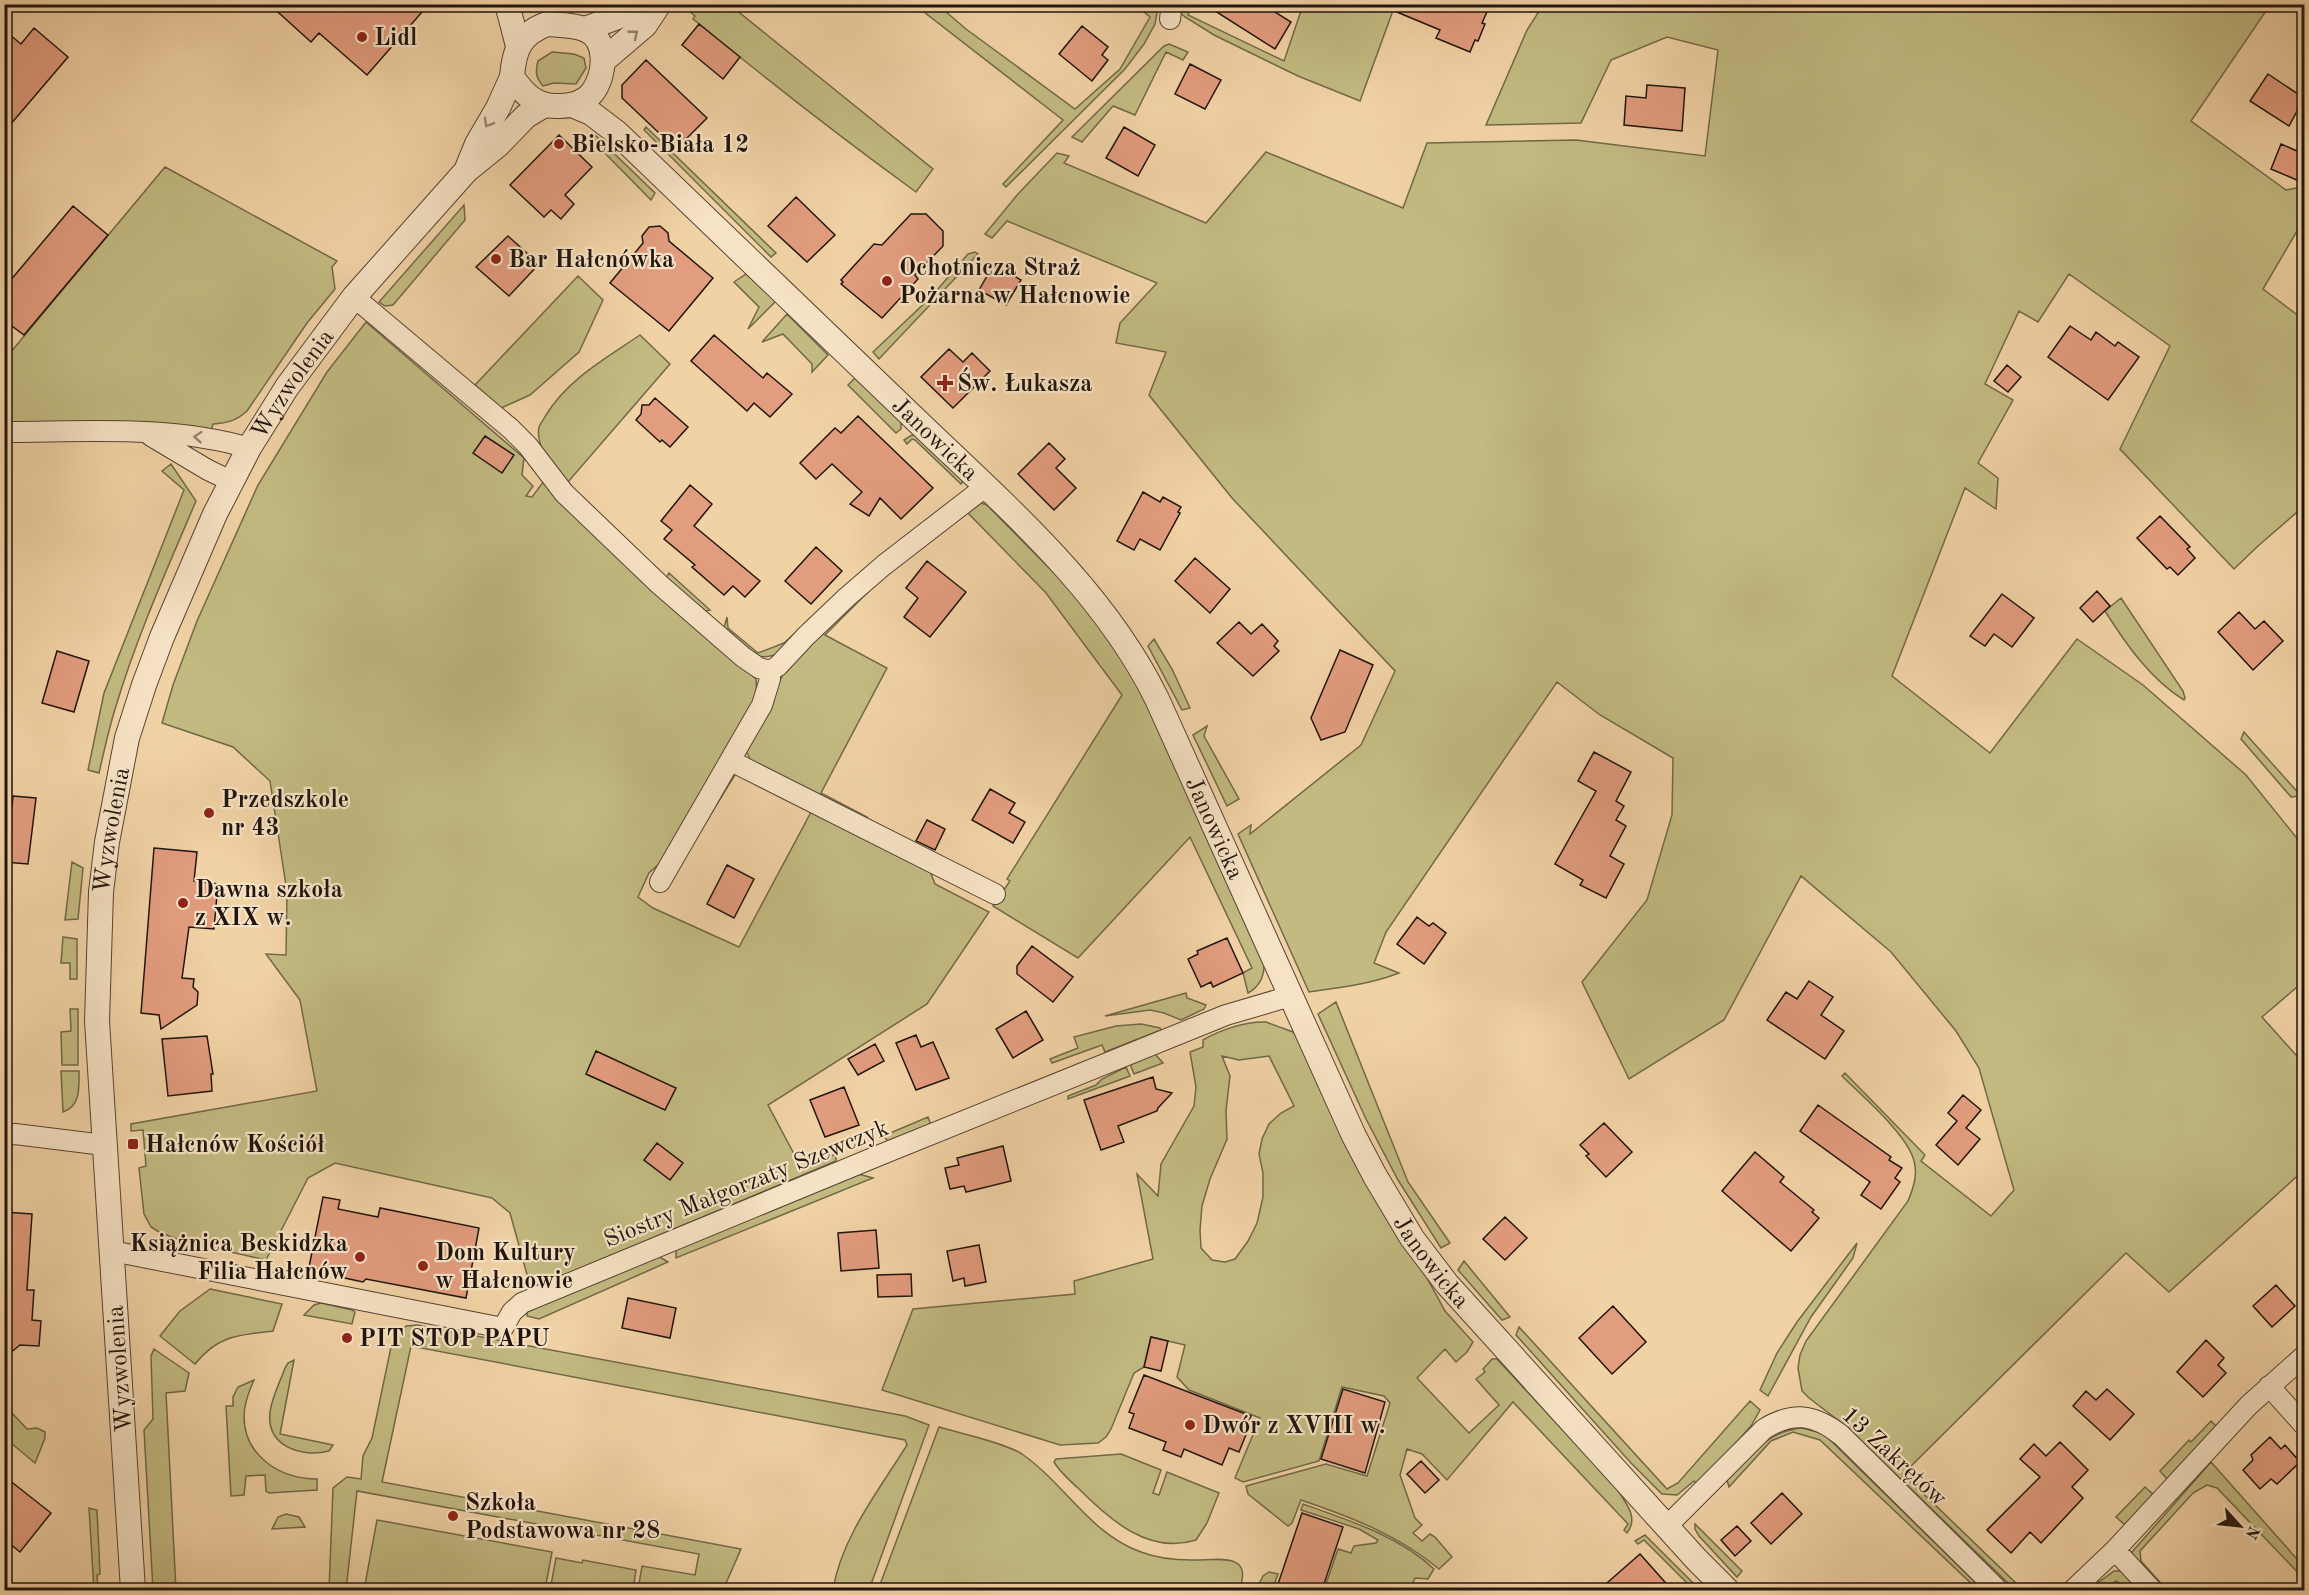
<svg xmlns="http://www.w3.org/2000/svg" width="2309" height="1595" viewBox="0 0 2309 1595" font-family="'Old Standard TT',serif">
<rect width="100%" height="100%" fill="#f1d2a5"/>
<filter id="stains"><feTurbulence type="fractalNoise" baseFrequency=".00333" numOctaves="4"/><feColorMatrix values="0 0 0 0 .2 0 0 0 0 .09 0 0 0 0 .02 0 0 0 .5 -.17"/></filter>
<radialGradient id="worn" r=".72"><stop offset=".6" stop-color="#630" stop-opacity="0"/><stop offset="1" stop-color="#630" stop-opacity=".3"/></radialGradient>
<path fill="#c2ba81" stroke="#716848" stroke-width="1.5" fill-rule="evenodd" d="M685 4 730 5 933 169 916 192C840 137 766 79 693 19L695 16 684 6Z
M915 5H938L966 29 1075 109 1120 69 1150 17 1135 5H1155L1157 13 1155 24 1144 44 1125 69 1006 187 1003 184 1063 120Z
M1177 5H1192L1188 15 1284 61 1303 5H1395L1360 101 1298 76 1214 35 1185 17 1179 12Z
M1543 5H2270L2191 121 2286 190 2302 187 2304 183V219L2263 289 2304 320V506L2258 546 2234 569 2120 449 2170 346 2069 274 2038 322 2019 311 1985 384 2013 400 1978 463 1998 478 1996 509 1965 488 1892 676 1990 753 2077 639 2143 685 2246 775 2304 847V981L2262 1017 2304 1064V1170L2169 1292 2126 1253 1903 1474 2017 1584 2052 1585 2048 1590H2028L2008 1583 1847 1427 1809 1398 1802 1391 1798 1368 1800 1355 1806 1341 1908 1201C1913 1189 1918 1175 1914 1161 1908 1135 1862 1096 1842 1076L1845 1073 1925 1155 1921 1161 1991 1216 2014 1190 1979 1068 1956 1031 1891 952 1801 876 1724 1020 1629 1079 1582 982 1647 900 1672 815 1673 758 1600 715 1557 682 1386 932 1374 963 1399 973C1371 984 1339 988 1309 992L1238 834 1251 825 1250 834 1361 745 1395 671 1232 498 1149 395 1166 352 1116 343 1120 323 1157 283 1007 221 992 238 985 234 1018 194 1057 153 1069 156 1064 163 1206 223 1266 152 1403 208 1427 143 1576 140 1705 156 1718 50 1667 37 1611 60 1581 123 1486 125 1527 30Z
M1169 44 1188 52 1183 60 1166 52 1135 115 1113 106 1082 142 1072 137 1164 46Z
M552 52 574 54 584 58 586 68 576 84 554 83 543 86C536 78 535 72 538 61Z
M646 127 776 253 771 257 644 130Z
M595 135 655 193 651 200 591 139Z
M165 167 337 261 332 267 335 289 307 323 247 411C236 421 227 423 213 424L211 431 5 423V359Z
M464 205 465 220 393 305 385 306 379 302Z
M975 252 978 254 879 359 873 352 931 297 968 254Z
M746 274 776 301 748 329 759 307 734 282Z
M578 276 603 300 579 352 530 395 501 408 475 385Z
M787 314 828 355 812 372V364L783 334 762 342Z
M366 322 524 458 522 475 533 486 526 496 532 497 544 481 756 679 757 699 668 856 649 873 638 897 653 908 739 947 811 812 736 773 676 871 734 769 930 871 935 884 989 912 927 1004 768 1105 801 1167 836 1154V1161L531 1289 510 1213 492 1198 335 1163 308 1178 266 1260 182 1241 159 1232 151 1227 144 1214 139 1168 146 1166 143 1130 131 1131V1124L317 1091 300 1000 266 954 286 955 287 892 270 781 233 747 162 723 173 685 197 621 258 485 327 372Z
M640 335 670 364 568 482C555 469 535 449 539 427 540 424 544 419 546 415 568 379 606 358 640 335Z
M856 377 901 422V429L896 433 848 385Z
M912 435 918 436 963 481 961 484 915 440 912 439 907 444 904 440Z
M171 464 196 501C167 569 137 636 116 706 109 728 104 751 99 773L88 770 104 693 184 490 162 471Z
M981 503 987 505 1058 577 1096 620 1142 692 1264 965C1264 977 1259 987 1248 993L1243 973 1252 968 1190 837 1078 958 993 906 1010 881 1007 879 1122 695 1046 593 968 513Z
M669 573 710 610 702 612 665 580Z
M869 591 825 635 887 668 821 793 867 817 861 819 751 761 746 751 785 670 821 630Z
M2121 598 2183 691 2185 698 2184 700C2150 679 2126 644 2105 611Z
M831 601 780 653C752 665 743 646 724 628L727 617 728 628 758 653 784 643Z
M1154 639 1172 669 1190 708 1182 710 1148 646Z
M1207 726 1204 736 1239 799 1227 806 1193 735Z
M2244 732 2301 796 2291 797 2241 739Z
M72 862 83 868 78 919 65 920Z
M63 937 77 939V979H70V963H61Z
M1186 993 1187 998 1206 1005 1204 1009 1181 1020 1164 1013 1150 1010 1105 1016Z
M1336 1002 1408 1182 1450 1243 1441 1248 1398 1180 1366 1119 1318 1014Z
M70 1009H78V1065H62L61 1032 71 1031Z
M1266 1022 1293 1032 1296 1036 1445 1311 1473 1342 1467 1352 1456 1362 1445 1349 1417 1378 1469 1433 1499 1405 1476 1379 1485 1372 1483 1369 1492 1359H1497L1617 1489C1626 1503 1639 1518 1627 1533L1624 1530 1628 1524 1513 1402 1447 1480 1422 1454 1407 1449 1400 1475 1415 1518 1422 1525 1413 1533 1422 1541 1430 1534 1435 1537 1452 1557 1439 1569C1398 1535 1351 1517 1301 1500L1292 1523 1288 1526 1248 1494 1246 1486 1326 1464 1367 1476 1390 1403 1384 1396 1342 1387 1319 1461 1243 1482 1235 1478 1260 1418 1189 1390 1177 1377 1185 1345 1151 1337 1144 1367 1134 1373 1111 1429 1106 1437 1098 1443 1060 1445 882 1390 913 1309 1075 1294 1074 1281 1153 1259 1137 1174 1158 1196 1161 1164 1194 1106 1196 1087 1190 1052 1203 1047V1040C1220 1030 1246 1021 1266 1022ZM1222 1056 1239 1060 1269 1056 1294 1106 1281 1113 1269 1124 1262 1139 1259 1154 1263 1173V1197L1257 1223 1248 1241 1235 1259 1225 1262 1212 1260 1201 1248 1200 1230 1202 1206 1210 1179 1227 1139 1226 1111 1230 1076Z
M1141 1024 1160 1028 1161 1030 1105 1052 1102 1045 1052 1063 1050 1059 1078 1048 1074 1037 1116 1026Z
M1155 1054 1163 1063 1134 1074 1130 1064Z
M1126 1067 1130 1076 1068 1099V1096L1096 1085 1102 1079Z
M61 1071H79C79 1087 81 1106 63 1112Z
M928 1117 931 1125 888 1141 883 1136Z
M858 1174 873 1178 676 1258V1248Z
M1857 1243 1853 1258 1811 1317 1768 1396 1760 1390 1777 1353 1797 1322Z
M658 1256 668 1262 539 1319 527 1316V1312L553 1299Z
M1464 1261 1510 1317 1502 1320 1458 1270Z
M210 1289 282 1304 273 1331C239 1335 218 1335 195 1364L160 1336 180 1311Z
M321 1303 352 1310 355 1312 352 1324 304 1315 314 1305Z
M417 1325 905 1416 929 1425 869 1590H833C841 1538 879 1490 907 1445L905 1440 411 1346 382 1482 741 1549 723 1590H638L642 1566 695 1575 699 1554 357 1491 346 1590H329L333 1488 347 1477 361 1479 363 1456 372 1438 391 1347 398 1332 406 1326Z
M1519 1327 1667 1489 1678 1483 1750 1401 1760 1410 1751 1426 1698 1485 1694 1481 1677 1495 1662 1494 1631 1463 1516 1335Z
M154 1349 189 1373 185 1391 166 1393 176 1590H153L144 1430 153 1419 151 1356Z
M294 1360 280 1434 333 1445 329 1451C301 1458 266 1446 270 1412 272 1397 280 1382 285 1368L288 1363Z
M254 1380C249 1391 244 1403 244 1416 244 1456 280 1479 317 1479V1490L269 1493 266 1491 265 1475 246 1476 244 1495 231 1496 226 1406H233V1397L238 1387Z
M12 1413 27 1429 37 1428 45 1432V1438L35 1463 5 1438V1422Z
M2211 1421 2216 1426 2167 1479 2160 1471 2189 1440 2191 1442Z
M939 1427C960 1433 1005 1443 1022 1454 1065 1484 1090 1534 1141 1552 1157 1558 1174 1560 1191 1560 1215 1561 1255 1550 1239 1590H878Z
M1802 1428 1821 1433 1828 1438 1983 1590H1978L1820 1440 1793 1432 1771 1441 1729 1487 1727 1480C1751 1456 1766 1431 1802 1428Z
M1121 1454 1161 1470 1153 1493 1159 1495 1167 1472 1219 1493 1207 1523 1196 1540C1149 1555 1110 1520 1079 1489 1070 1481 1060 1472 1054 1462L1056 1459Z
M2211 1462 2304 1567V1579L2217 1488 2207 1485 2193 1493 2140 1551 2141 1561 2167 1590H2159L2132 1559V1552Z
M2145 1487 2154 1495 2125 1525 2116 1517Z
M1303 1504C1348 1520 1399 1536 1434 1569L1428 1579 1415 1578 1410 1590H1324L1338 1549 1351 1553 1354 1546 1376 1543 1378 1540 1359 1529 1301 1510Z
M89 1508 97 1510 100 1574 97 1575 98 1590H94Z
M286 1514 299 1517 305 1527 272 1529 278 1517Z
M377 1520 552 1552 545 1590H364Z
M1695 1524 1742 1571 1737 1577 1699 1536 1695 1529Z
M1645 1535 1694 1584 1691 1587 1644 1540 1638 1544 1635 1541Z
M556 1558 582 1563 583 1560 636 1570 633 1590H550Z
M2114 1571H2121L2146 1590H2131L2116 1581 2105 1590H2088Z
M1269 1572 1278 1574 1272 1590H1256L1263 1576Z"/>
<path fill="#e29c7e" stroke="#20150f" stroke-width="1.5" d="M269 4H429L367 75 319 33 311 42Z
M1204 4H1262L1291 22 1275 49Z
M1469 4 1487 12 1482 23 1485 24 1478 41 1475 40 1470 52 1436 38 1440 30 1380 5Z
M699 24 740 57 723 79 682 45Z
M1082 26 1108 47 1102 55 1108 60 1092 81 1059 54Z
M34 28 68 57 4 132V30L21 44Z
M646 60 707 118 676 149 622 98V85Z
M1190 64 1221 80 1205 109 1175 94Z
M2268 74 2304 98 2289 126 2250 101Z
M1647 85 1685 88 1682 131 1624 125 1626 96 1646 98Z
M1124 127 1155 145 1138 176 1106 158Z
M559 135 592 167 565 195 574 204 561 219 551 210 544 217 510 185Z
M2281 144 2304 154V183L2271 169Z
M796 197 835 235 807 262 768 226Z
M73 206 108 235 24 335 4 320V288Z
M911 214H926L943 231V246L915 275 918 279 882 318 841 284 843 282 841 280 874 244 882 245Z
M660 226 668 233 669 241 713 278 669 331 610 283 643 243 642 236 649 227Z
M508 236 539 264 509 296 476 267Z
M994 264 1021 280 1006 305 979 290Z
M2070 326 2091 340 2096 332 2115 346 2118 342 2139 357 2108 400 2048 357Z
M714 335 763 378 767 373 792 394 770 417 754 403 747 411 691 361Z
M949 349 963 362 972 353 990 371 953 408 921 377Z
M2007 365 2021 377 2008 392 1994 381Z
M655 398 688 427 670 447 662 440 660 442 636 420 641 414 642 405H649Z
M858 416 933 488 901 519 880 498 869 516 850 504 862 492 832 464 816 479 800 463 835 428 841 433Z
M485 436 514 455 502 473 473 453Z
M1049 443 1065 459 1056 468 1076 488 1054 510 1018 474Z
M690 485 712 504 694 526 760 581 745 597 733 586 724 595 692 567 695 565 664 539 672 530 661 521Z
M1143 492 1160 502 1163 497 1181 507 1178 512 1180 513 1160 550 1140 539 1134 550 1117 541Z
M2160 516 2190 547 2187 549 2195 558 2178 575 2170 567 2167 569 2137 538Z
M816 547 842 571 811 604 785 581Z
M1195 558 1230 589 1210 613 1175 581Z
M927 561 966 592 930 637 904 617 918 598 906 588Z
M2097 591 2110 606 2093 622 2080 608Z
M2002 594 2034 618 2012 647 1994 634 1985 646 1970 636Z
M2239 612 2255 629 2264 621 2283 641 2253 670 2218 632Z
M1239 622 1251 634 1262 624 1278 641 1274 646 1279 651 1253 676 1217 643Z
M1340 650 1373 665 1345 732 1321 740 1311 718Z
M57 651 89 661 74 712 42 703Z
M1594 752 1631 772 1616 801 1624 806 1616 820 1626 826 1610 856 1624 864 1606 898 1580 885 1583 880 1555 864 1596 791 1578 781Z
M990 789 1015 803 1009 813 1025 822 1013 843 972 820Z
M13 796 36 798 28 864 4 862V806L12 807Z
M927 820 945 829 935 850 916 841Z
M154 848 197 852 194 881 218 884 214 929 189 927 182 978 194 979 193 987 198 992 197 1005 161 1029 159 1015 141 1013Z
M727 865 754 879 734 918 707 904Z
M1417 917 1429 926 1433 923 1446 933 1424 964 1397 944Z
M1227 938 1243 973 1213 987 1211 982 1201 987 1188 959 1198 954 1197 951Z
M1032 946 1073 977 1053 1002 1017 974V966Z
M1809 981 1833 997 1821 1015 1844 1031 1825 1059 1767 1020 1786 992 1797 999Z
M1026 1011 1043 1040 1013 1058 996 1029Z
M916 1035 921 1047 933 1042 949 1078 916 1090 896 1043Z
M207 1036 213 1074H211L212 1091 168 1096 162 1039Z
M875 1044 884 1061 858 1075 848 1059Z
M596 1051 676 1088 665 1110 586 1074Z
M1153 1077 1156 1089 1172 1093 1158 1108 1157 1111 1118 1126 1124 1142 1101 1150 1084 1100Z
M844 1087 859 1125 825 1137 810 1100Z
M1963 1095 1981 1110 1966 1128 1980 1139 1958 1165 1936 1145 1957 1121 1948 1113Z
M1818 1105 1891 1157 1889 1160 1902 1168 1895 1178 1900 1182 1881 1209 1861 1195 1870 1182 1800 1131Z
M1604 1123 1632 1152 1606 1177 1586 1156 1589 1154 1580 1145Z
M657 1143 683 1163 670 1180 644 1160Z
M1003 1146 1011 1181 966 1192 964 1186 950 1189 945 1168 959 1165 957 1158Z
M1755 1152 1784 1177 1780 1182 1814 1210 1812 1212 1819 1218 1791 1251 1722 1191Z
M323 1197 340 1200 338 1209 378 1217 380 1208 479 1228 466 1298 366 1279 363 1282 340 1277 339 1273 309 1267Z
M4 1212 32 1214 27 1290H34L32 1320 41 1321 39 1346 20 1345 4 1358Z
M1505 1217 1527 1238 1505 1260 1483 1239Z
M876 1230 879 1268 841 1271 838 1233Z
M979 1245 986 1282 965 1286 964 1278 953 1281 947 1251Z
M911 1274 912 1296 878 1297 877 1275Z
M2276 1285 2295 1306 2272 1327 2253 1306Z
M628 1298 676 1308 670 1338 622 1328Z
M1613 1306 1646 1342 1612 1374 1579 1338Z
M1151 1337 1168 1341 1161 1371 1144 1367Z
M2206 1340 2224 1358 2218 1365 2226 1373 2203 1397 2177 1372Z
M1144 1375 1251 1416 1249 1421 1251 1422 1239 1452 1229 1448 1222 1465 1184 1449 1181 1457 1163 1450 1166 1442 1129 1428 1134 1414 1129 1412Z
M1343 1389 1385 1402 1365 1473 1321 1459Z
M2107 1389 2134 1414 2110 1440 2073 1406 2086 1391 2096 1400Z
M2270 1437 2281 1449 2285 1445 2300 1462 2277 1484 2271 1479 2260 1489 2243 1470 2253 1460 2251 1455Z
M2060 1442 2088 1470 2072 1487 2083 1498 2041 1543 2030 1532 2011 1553 1987 1530 2040 1477 2020 1459 2034 1444 2046 1456Z
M1421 1461 1439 1480 1425 1493 1407 1474Z
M4 1476 51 1513 20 1552 4 1539Z
M1782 1493 1802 1514 1771 1544 1751 1523Z
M1302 1513 1343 1527 1322 1590H1276Z
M1737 1526 1751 1541 1735 1556 1721 1540Z
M1640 1554 1672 1590H1599Z"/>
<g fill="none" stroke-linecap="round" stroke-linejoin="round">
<defs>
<path id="minor" d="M1168 4 1171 11 1170 19
M354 297 511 429 528 446 564 493 659 584 743 657 759 668 770 671 778 666 806 636 847 597 884 565 985 487
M4 432C85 432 171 425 249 448
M151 436 208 470 231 481
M731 761 995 894
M660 882 762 705 770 679V671
M4 1135 15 1134 104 1145
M112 1251 503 1328 512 1312 522 1303 880 1155 1226 1015 1291 996
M2269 1386 2304 1425
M1667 1526 1764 1429C1793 1411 1814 1414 1841 1435L1998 1590
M2115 1550 2152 1590
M2073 1590 2115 1550 2249 1405 2304 1356"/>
<g id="tertiary">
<path d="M507 4 518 46"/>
<path d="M547 24C558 25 573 25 584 29 609 38 606 75 592 93 584 103 572 106 559 106 536 107 525 95 512 77 514 50 520 34 547 24Z"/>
<path d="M585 29 631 12 643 4"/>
<path d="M604 60 645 25 659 4"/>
<path id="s1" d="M572 105 591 113 616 132C716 227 815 323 915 419 1003 504 1102 587 1157 699L1354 1136 1375 1176 1412 1238 1447 1284 1697 1560 1727 1590"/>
<path d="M468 166 477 144 498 108 512 77"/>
<path id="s2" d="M133 1590 97 1021 101 892 107 842 127 738 144 685 162 637 215 514 249 448 287 387 354 297 466 171 498 145 526 116 543 106"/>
</g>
</defs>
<use href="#minor" stroke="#544434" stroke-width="22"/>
<use href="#tertiary" stroke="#544434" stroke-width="26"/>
<use href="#minor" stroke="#f6e2c4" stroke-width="20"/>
<use href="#tertiary" stroke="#f6e2c4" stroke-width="24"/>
</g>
<defs><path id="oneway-chevron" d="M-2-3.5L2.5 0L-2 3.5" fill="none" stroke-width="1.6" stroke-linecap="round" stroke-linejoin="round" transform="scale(1.5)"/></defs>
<g stroke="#968673">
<use href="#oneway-chevron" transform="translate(634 34) rotate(-39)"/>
<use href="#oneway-chevron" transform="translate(488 123) rotate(120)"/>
<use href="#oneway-chevron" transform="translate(198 437) rotate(-176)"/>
</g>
<g fill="#8f2418" stroke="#f6e2c4" stroke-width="2">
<circle cx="362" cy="37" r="6"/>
<circle cx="559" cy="144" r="6"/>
<circle cx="496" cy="259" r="6"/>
<circle cx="887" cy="281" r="6"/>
<path d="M942 374h6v6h6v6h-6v6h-6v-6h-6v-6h6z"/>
<circle cx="209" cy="813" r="6"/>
<circle cx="183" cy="903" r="6"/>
<rect x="127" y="1138" width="12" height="12" rx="3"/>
<circle cx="360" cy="1257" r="6"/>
<circle cx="423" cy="1266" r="6"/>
<circle cx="347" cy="1338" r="6"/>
<circle cx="1190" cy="1425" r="6"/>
<circle cx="453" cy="1516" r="6"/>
</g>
<g text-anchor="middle" stroke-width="4.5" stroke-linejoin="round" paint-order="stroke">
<g font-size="24" font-weight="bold" fill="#20150f" stroke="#f6e2c4" text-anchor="start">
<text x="374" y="45">Lidl</text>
<text x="571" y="152">Bielsko-Biała 12</text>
<text x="508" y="267">Bar Hałcnówka</text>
<text x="899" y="275">Ochotnicza Straż<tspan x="899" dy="28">Pożarna w Hałcnowie</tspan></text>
<text x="957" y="391">Św. Łukasza</text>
<text x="221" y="807">Przedszkole<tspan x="221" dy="28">nr 43</tspan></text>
<text x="195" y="897">Dawna szkoła<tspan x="195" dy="28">z XIX w.</tspan></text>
<text x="145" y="1152">Hałcnów Kościół</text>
<text x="348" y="1251" text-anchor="end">Książnica Beskidzka<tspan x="348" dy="28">Filia Hałcnów</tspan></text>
<text x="435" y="1260">Dom Kultury<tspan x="435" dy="28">w Hałcnowie</tspan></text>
<text x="359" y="1346">PIT STOP PAPU</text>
<text x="1202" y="1433">Dwór z XVIII w.</text>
<text x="465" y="1510">Szkoła<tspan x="465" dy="28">Podstawowa nr 28</tspan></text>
</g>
<g font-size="24" fill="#20150f" stroke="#f6e2c4">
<text dy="8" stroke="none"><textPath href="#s2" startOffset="1248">Wyzwolenia</textPath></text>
<text dy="8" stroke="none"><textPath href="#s1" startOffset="495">Janowicka</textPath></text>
<text dy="8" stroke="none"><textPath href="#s1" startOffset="980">Janowicka</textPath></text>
<text dy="8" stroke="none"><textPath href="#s2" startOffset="762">Wyzwolenia</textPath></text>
<text transform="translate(746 1183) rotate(-22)" y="8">Siostry Małgorzaty Szewczyk</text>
<text dy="8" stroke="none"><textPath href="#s1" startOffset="1466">Janowicka</textPath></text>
<text transform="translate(119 1369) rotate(-94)" y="8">Wyzwolenia</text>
<text transform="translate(1895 1456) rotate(43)" y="8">13 Zakrętów</text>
</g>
</g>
<rect width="2309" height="1595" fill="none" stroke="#f1d2a5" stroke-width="24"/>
<rect x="6" y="6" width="2297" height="1583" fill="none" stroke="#20150f" stroke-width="3"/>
<rect x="12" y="12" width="2285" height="1571" fill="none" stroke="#20150f" stroke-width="1.5"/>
<g transform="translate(2240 1526) rotate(117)" stroke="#f6e2c4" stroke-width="4.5" paint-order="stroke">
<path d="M0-4.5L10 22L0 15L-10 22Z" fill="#20150f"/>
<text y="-9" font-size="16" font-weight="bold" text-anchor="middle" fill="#20150f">N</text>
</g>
<rect width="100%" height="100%" filter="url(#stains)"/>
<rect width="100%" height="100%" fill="url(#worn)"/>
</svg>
